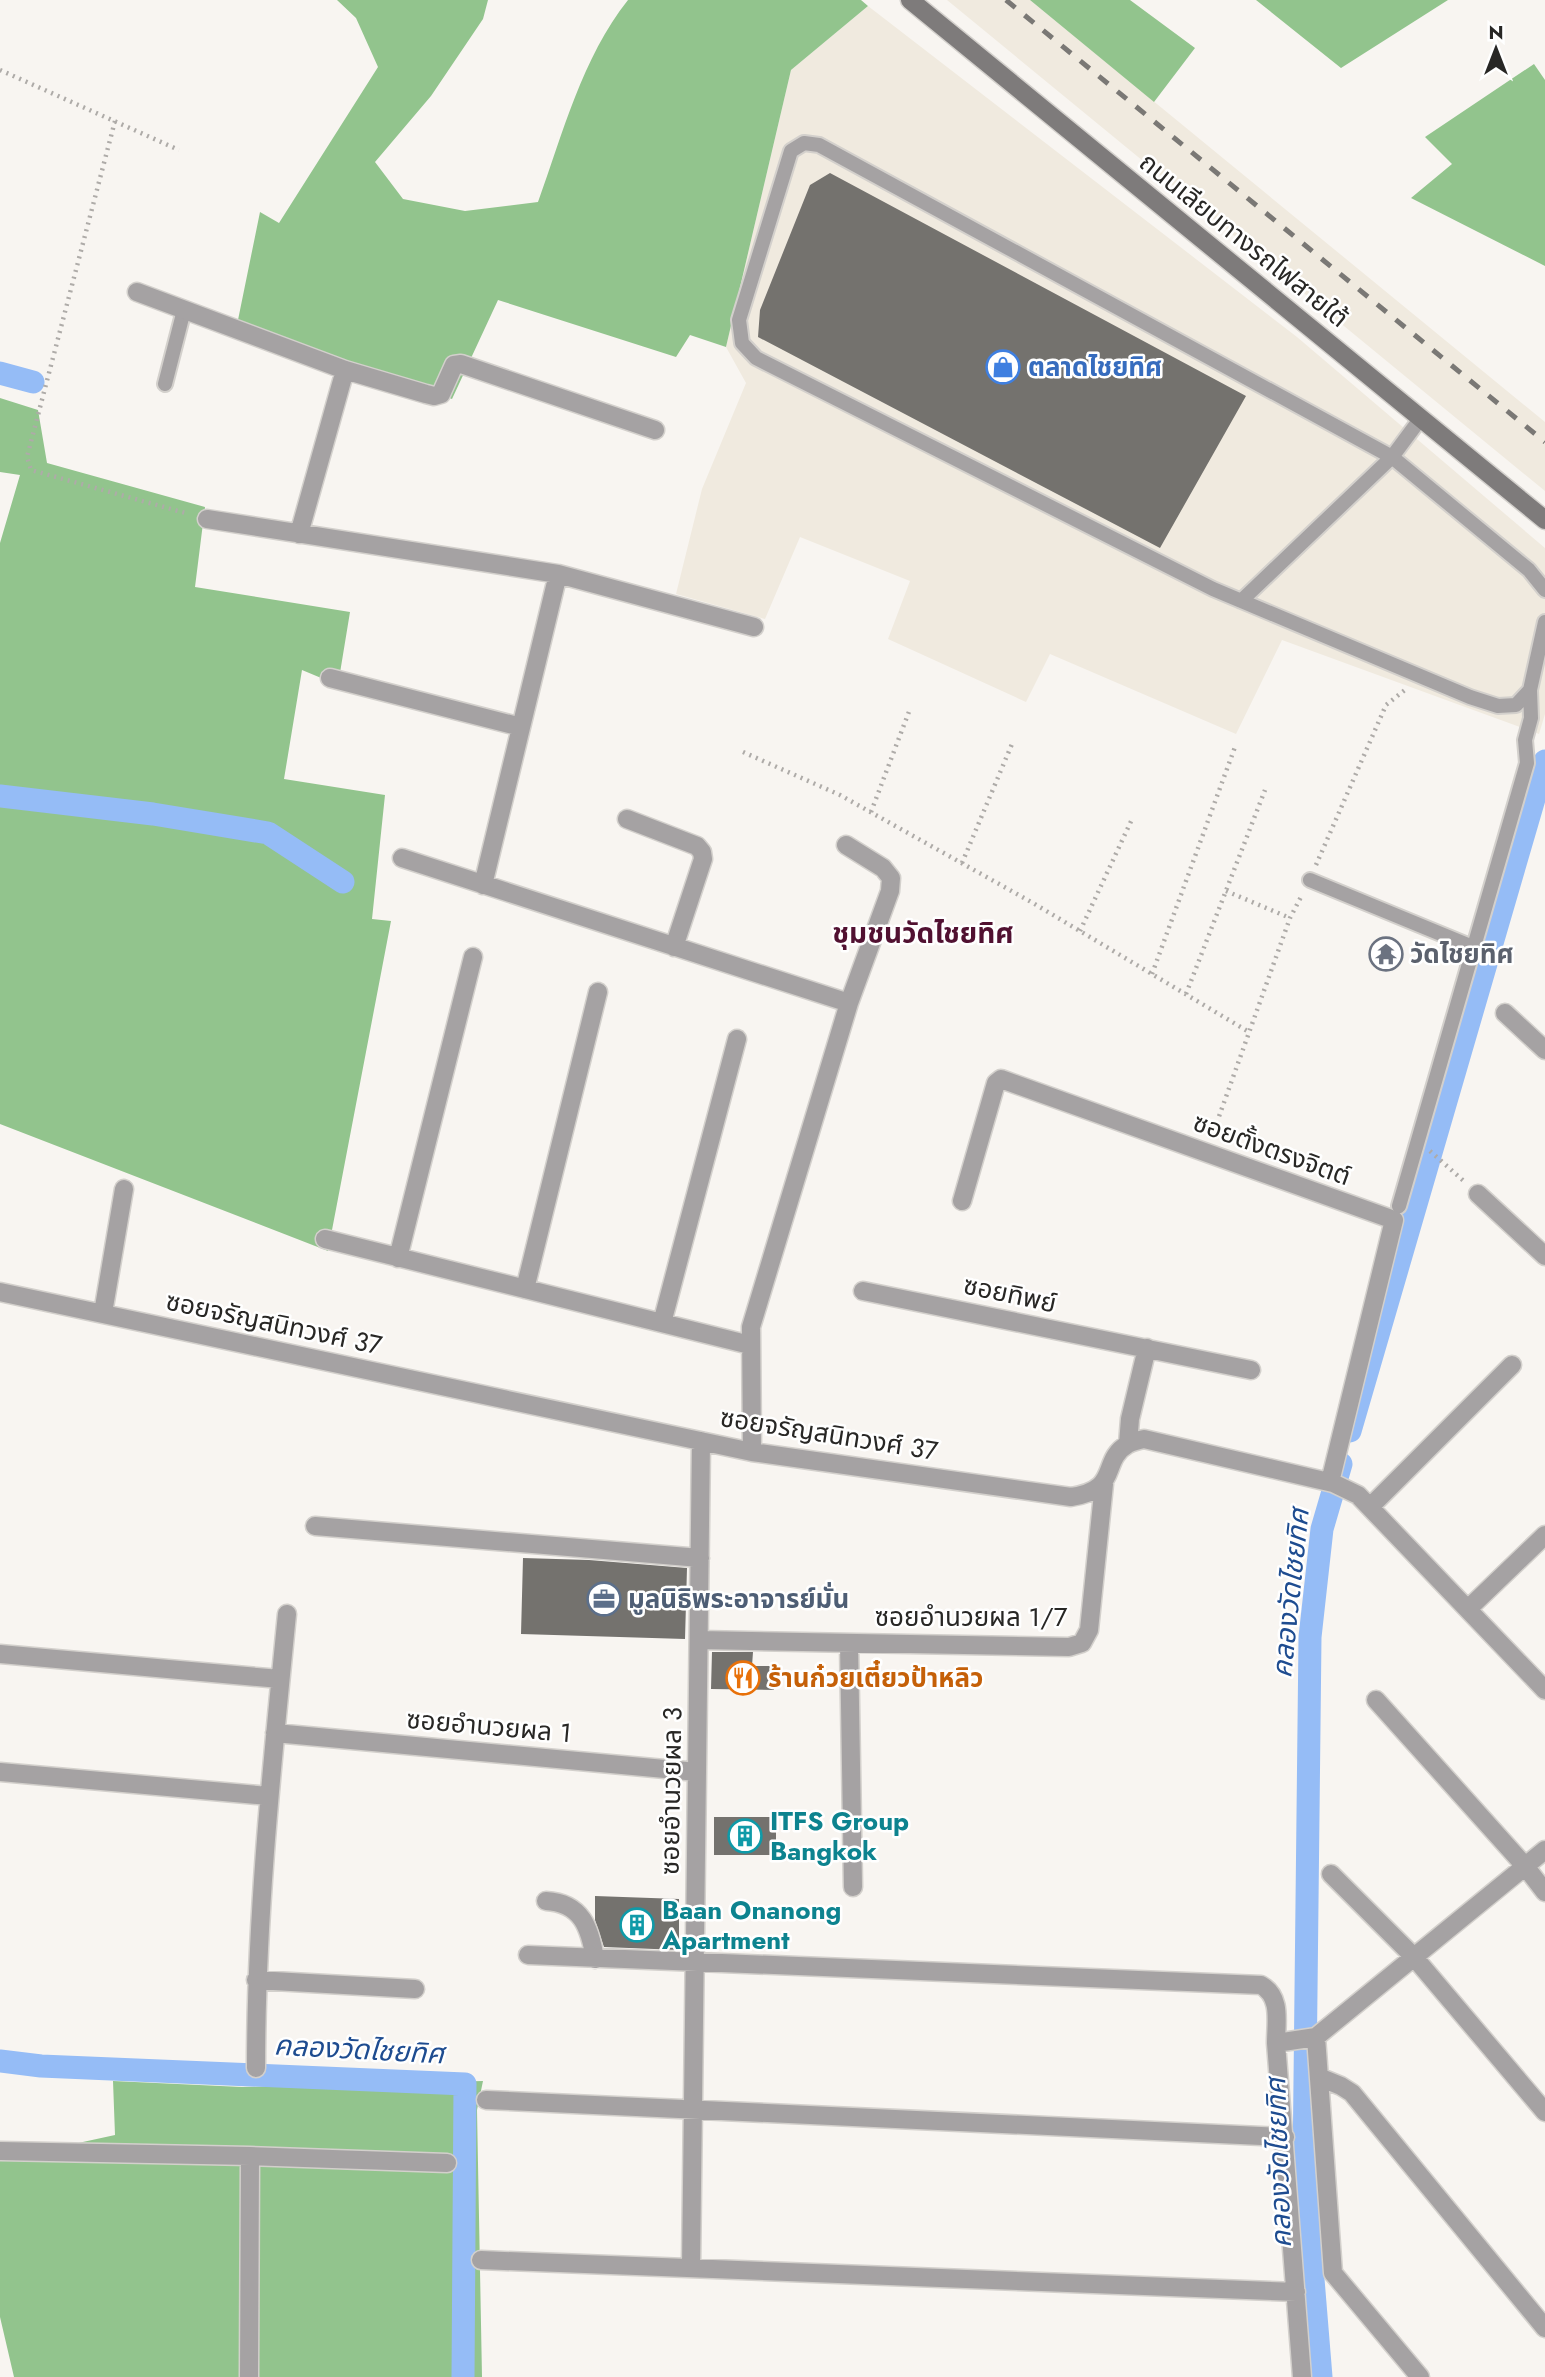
<svg xmlns="http://www.w3.org/2000/svg" width="1545" height="2377" viewBox="0 0 1545 2377" font-family="Jost,'Noto Sans Thai',sans-serif">
<rect width="100%" height="100%" fill="#f8f5f1"/>
<path fill="#f0eadf" d="M947 0H1030L1545 422V491Z
M868 6 1297 337 1545 548V714L1539 734 1282 640 1236 734 1050 654 1026 702 888 639 910 581 800 537 765 619 676 594 702 489 746 383 726 347 791 70Z"/>
<path fill="#92c48d" d="M337 0H488L483 19 431 96 375 162 403 199 465 211 538 202C563 133 582 58 628 0H861L868 6 791 70 726 347 690 335 676 357 498 300 452 399 238 320 260 212 279 223 378 67 356 18Z
M1030 0H1130L1195 48 1154 102Z
M1256 0H1448L1341 68Z
M1534 64 1545 80V266L1411 198 1452 164 1425 137Z
M0 398 38 410 47 463 205 507 195 587 350 612 338 685 302 670 284 779 385 795 372 919 391 921 328 1251 0 1124V543L20 475 0 472Z
M113 2081 242 2087 483 2081 477 2110 482 2377H14L0 2317V2160L115 2135Z"/>
<g fill="none" stroke-linecap="round" stroke-linejoin="round">
<path stroke="#95bcf6" stroke-width="23" d="M0 373 33 382
M0 796 153 814 268 833 343 882
M1350 1431 1545 761
M0 2061 41 2066 465 2084 463 2377
M1321 2377 1304 2169 1310 1637 1322 1529 1341 1464"/>
</g>
<path fill="#74726e" d="M830 173 1246 396 1160 548 758 337 760 310 810 185Z
M523 1558 589 1560 687 1568 685 1639 521 1634Z
M712 1652H753L752 1666H774V1690L711 1689Z
M714 1817H776V1855H714Z
M595 1896 679 1899V1950L604 1947 595 1920Z"/>
<g fill="none" stroke-linecap="round" stroke-linejoin="round">
<defs>
<path id="service" d="M165 384 184 310
M1545 590 1529 570 1392 457 819 145 804 143 791 151 739 320 742 343 756 358 1213 589 1470 697 1498 706 1516 705 1530 690 1545 622
M1241 601 1392 457 1421 418
M1310 880 1475 948
M1399 1206 1527 763 1525 740 1531 718 1530 690"/>
<path id="minor" d="M137 292 345 370 426 394 434 396 441 394 454 365 461 364 655 430
M207 519 558 574 754 627
M299 534 345 370
M330 678 521 727
M627 819 697 846 702 852 703 859 674 947
M402 858 849 1003
M483 885 558 574
M1505 1013 1545 1050
M1478 1194 1545 1256
M962 1201 996 1083 1001 1079 1394 1220 1330 1482
M325 1239 750 1345
M398 1258 473 957
M525 1289 598 992
M863 1291 1251 1370
M0 1292 752 1452 1071 1497C1122 1489 1099 1461 1128 1444 1132 1442 1139 1440 1144 1439L1333 1483 1358 1495 1545 1690
M103 1313 124 1189
M662 1323 737 1039
M1128 1444 1130 1419 1147 1348
M752 1452 751 1327 849 1003 890 891 891 878 883 868 846 845
M1370 1507 1512 1365
M315 1526 700 1558
M1468 1609 1545 1535
M699 1640 1069 1647 1082 1643 1089 1630 1104 1484
M849 1643 853 1887
M0 1654 280 1679
M1376 1700 1525 1866 1545 1892
M275 1733 697 1772
M0 1772 269 1796
M1331 1874 1414 1957 1545 2112
M546 1901C582 1903 590 1928 595 1959
M528 1955 1261 1985C1282 1997 1276 2022 1276 2043L1302 2377
M256 1980 415 1989
M1316 2037 1333 2273 1420 2377
M1276 2043 1316 2037 1545 1850
M256 2068C256 1916 272 1765 287 1614
M1319 2077 1341 2086 1352 2093 1545 2328
M486 2100 1285 2137
M0 2151 250 2156 447 2163
M481 2260 1296 2292
M691 2268 701 1441
M249 2377 250 2156"/>
<path id="secondary" d="M910 0 1545 520"/>
</defs>
<use href="#service" stroke="#d3d0cc" stroke-width="18"/>
<use href="#minor" stroke="#d3d0cc" stroke-width="21"/>
<use href="#secondary" stroke="#d3d0cc" stroke-width="21"/>
<path stroke="#aeaba8" stroke-width="4.5" stroke-dasharray="2 5" stroke-linecap="butt" d="M0 70 179 150
M115 121 27 457 31 470 189 514
M743 752 840 795 1033 903 1249 1032
M871 812 910 709
M962 863 1012 744
M1316 865 1386 705 1406 689
M1226 891 1290 918
M1080 931 1133 817
M1152 974 1235 747
M1186 994 1265 790
M1212 1136 1290 918 1302 895
M1430 1151 1466 1183"/>
<use href="#service" stroke="#a5a2a3" stroke-width="14"/>
<use href="#minor" stroke="#a5a2a3" stroke-width="18"/>
<use href="#secondary" stroke="#7e7b7b" stroke-width="18"/>
<path stroke="#7a7875" stroke-width="5" stroke-dasharray="12 12" stroke-linecap="butt" d="M1006 0 1545 442"/>
</g>
<defs>
<symbol id="shop-ring" viewBox="-11 -11 22 22"><circle r="9.5" fill="#fff" stroke="#3f7fe0" stroke-width="1.5"/><path d="M-5-2.5h2.3a2.7 3.5 0 0 1 5.4 0H5L5.5 6h-11ZM-1.5-2.5h3a1.5 2.3 0 0 0-3 0Z" fill="#3f7fe0"/></symbol>
<symbol id="temple-ring" viewBox="-11 -11 22 22"><circle r="9.5" fill="#fff" stroke="#6b7280" stroke-width="1.5"/><path d="M0-6L5-2H3V0L6.5 2.5H4V6H1.5V3h-3V6H-4V2.5H-6.5L-3 0V-2H-5Z" fill="#6b7280"/></symbol>
<symbol id="office-ring" viewBox="-11 -11 22 22"><circle r="9.5" fill="#fff" stroke="#5c6f8a" stroke-width="1.5"/><path d="M-6-3h4V-5.5h4V-3h4V5H-6ZM-1-4.5V-3h2v-1.5ZM-6 0V1H6V0Z" fill="#5c6f8a"/></symbol>
<symbol id="restaurant-ring" viewBox="-11 -11 22 22"><circle r="9.5" fill="#fff" stroke="#e8710a" stroke-width="1.5"/><path d="M-5-6h1v4h1v-4h1v4h1v-4h1v5L-1.5 .5V6h-2V.5L-5-1ZM5-6V6H3V1.5H1.5Q1.5-4 5-6Z" fill="#e8710a"/></symbol>
<symbol id="building-ring" viewBox="-11 -11 22 22"><circle r="9.5" fill="#fff" stroke="#0f9aa8" stroke-width="1.5"/><path d="M-4-6H4V6H1V3H-1V6H-4ZM-2.5-4.3h1.7v1.8h-1.7ZM.8-4.3h1.7v1.8H.8ZM-2.5-1h1.7V.8h-1.7ZM.8-1h1.7V.8H.8Z" fill="#0f9aa8"/></symbol>
</defs>
<g fill-rule="evenodd">
<use href="#shop-ring" x="984" y="348" width="38" height="38"/>
<use href="#temple-ring" x="1367" y="935" width="38" height="38"/>
<use href="#office-ring" x="585" y="1580" width="38" height="38"/>
<use href="#restaurant-ring" x="724" y="1659" width="38" height="38"/>
<use href="#building-ring" x="726" y="1817" width="38" height="38"/>
<use href="#building-ring" x="618" y="1906" width="38" height="38"/>
</g>
<g text-anchor="middle" stroke-width="5" stroke-linejoin="round" paint-order="stroke">
<g font-size="26" fill="#282725" stroke="#fff">
<text transform="translate(1244 240) rotate(39)" y="9">ถนนเลียบทางรถไฟสายใต้</text>
<text transform="translate(1272 1149) rotate(20)" y="9">ซอยตั้งตรงจิตต์</text>
<text transform="translate(1010 1294) rotate(12)" y="9">ซอยทิพย์</text>
<text transform="translate(274 1323) rotate(12)" y="9">ซอยจรัญสนิทวงศ์ 37</text>
<text transform="translate(829 1434) rotate(9)" y="9">ซอยจรัญสนิทวงศ์ 37</text>
<text x="971" y="1626">ซอยอำนวยผล 1/7</text>
<text transform="translate(489 1726) rotate(5)" y="9">ซอยอำนวยผล 1</text>
<text transform="translate(671 1791) rotate(-89)" y="9">ซอยอำนวยผล 3</text>
</g>
<g font-size="26" font-weight="bold" fill="#366cbe" stroke="#fff" text-anchor="start">
<text x="1028" y="376">ตลาดไชยทิศ</text>
</g>
<g font-size="26" font-weight="bold" fill="#5b616d" stroke="#fff" text-anchor="start">
<text x="1410" y="963">วัดไชยทิศ</text>
</g>
<g font-size="26" font-weight="bold" fill="#4e5e75" stroke="#fff" text-anchor="start">
<text x="628" y="1608">มูลนิธิพระอาจารย์มั่น</text>
</g>
<g font-size="26" font-weight="bold" fill="#c56008" stroke="#fff" text-anchor="start">
<text x="768" y="1687">ร้านก๋วยเตี๋ยวป้าหลิว</text>
</g>
<g font-size="26" font-weight="bold" fill="#0d838f" stroke="#fff" text-anchor="start">
<text x="770" y="1830">ITFS Group<tspan x="770" dy="30">Bangkok</tspan></text>
<text x="662" y="1919">Baan Onanong<tspan x="662" dy="30">Apartment</tspan></text>
</g>
<g font-size="28" font-weight="bold" fill="#511131" stroke="#fff">
<text x="923" y="943">ชุมชนวัดไชยทิศ</text>
</g>
<g font-size="28" font-style="italic" fill="#1e4c90" stroke="#fff">
<text transform="translate(1290 1593) rotate(-84)" y="10">คลองวัดไชยทิศ</text>
<text transform="translate(359 2049) rotate(3)" y="10">คลองวัดไชยทิศ</text>
<text transform="translate(1278 2163) rotate(-92)" y="10">คลองวัดไชยทิศ</text>
</g>
</g>
<g transform="translate(1496 49)" stroke="#ffffff" stroke-width="5" paint-order="stroke">
<path d="M0-5L12 26L0 18L-12 26Z" fill="#282725"/>
<text y="-10" font-size="19" font-weight="bold" text-anchor="middle" fill="#282725">N</text>
</g>
</svg>
